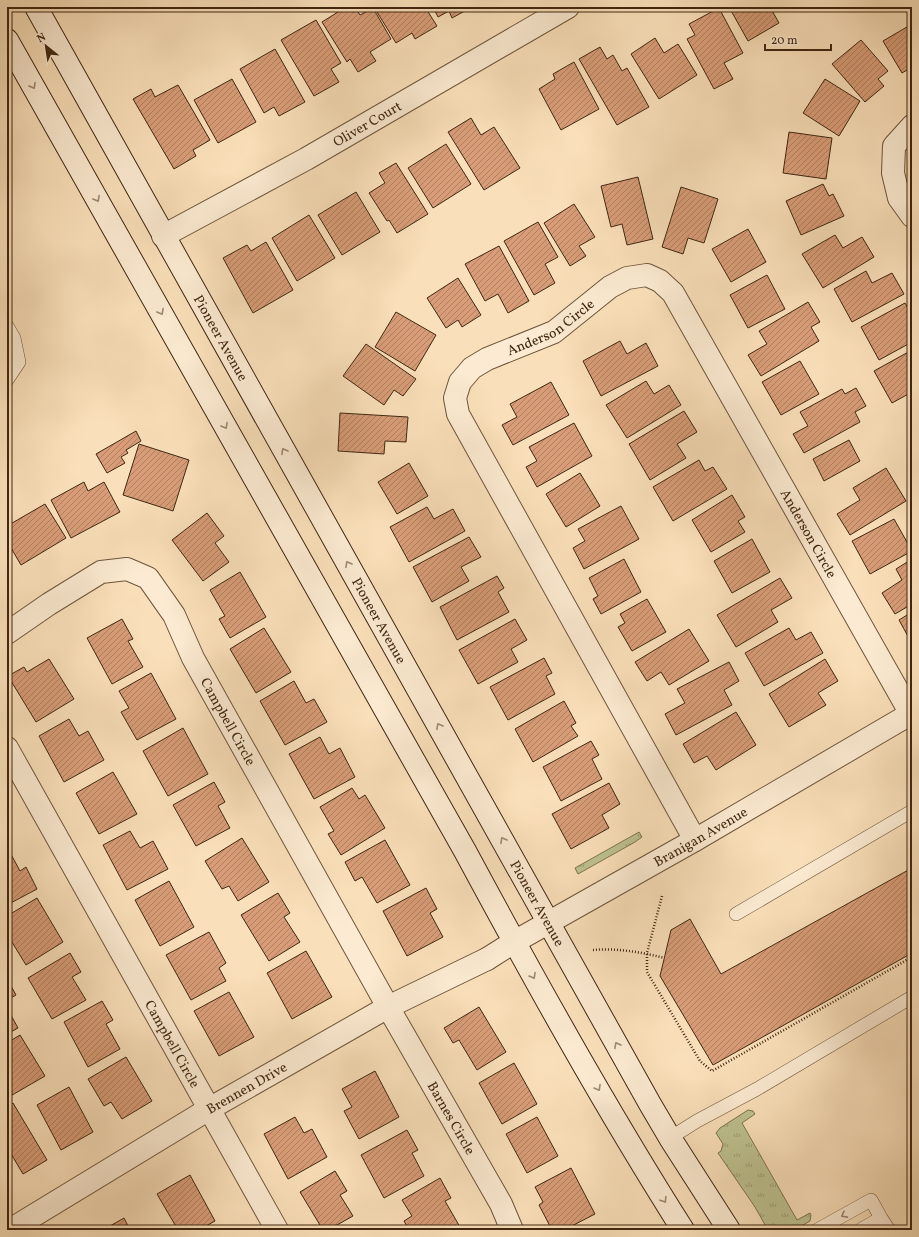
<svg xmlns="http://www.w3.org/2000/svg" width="919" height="1237" viewBox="0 0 919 1237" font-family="Vollkorn,serif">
<defs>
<pattern id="grass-tufts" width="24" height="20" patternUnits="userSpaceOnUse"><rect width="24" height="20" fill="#bec290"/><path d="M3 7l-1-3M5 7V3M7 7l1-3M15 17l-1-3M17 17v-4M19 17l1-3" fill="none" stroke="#9c9e74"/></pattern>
<pattern id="building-hatch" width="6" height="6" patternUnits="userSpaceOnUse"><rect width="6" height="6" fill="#d89d78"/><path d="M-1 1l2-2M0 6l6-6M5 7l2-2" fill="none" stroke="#b18061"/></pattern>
</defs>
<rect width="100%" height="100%" fill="#fae0ba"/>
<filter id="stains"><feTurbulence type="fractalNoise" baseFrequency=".005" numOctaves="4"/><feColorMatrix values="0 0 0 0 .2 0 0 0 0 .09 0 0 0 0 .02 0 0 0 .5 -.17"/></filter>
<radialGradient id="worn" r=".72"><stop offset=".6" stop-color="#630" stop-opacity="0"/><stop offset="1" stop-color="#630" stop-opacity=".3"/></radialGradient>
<path fill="url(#grass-tufts)" stroke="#7e7450" d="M639 832 642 837 635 842 578 874 575 868Z
M748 1110 753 1111 755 1114 742 1123 797 1220 810 1213 811 1215 810 1221 794 1230H768L755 1207 718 1153 721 1151 723 1144 716 1133 720 1128Z"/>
<path fill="url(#building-hatch)" stroke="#3f2711" d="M346 7H355L360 15 373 8 391 39 370 52 376 61 358 72 350 59 347 62 322 22Z
M386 7H425L437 26 415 39 412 33 396 43 377 12Z
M433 7H472L452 18 449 11 438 17Z
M729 7H770L779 23 748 41Z
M719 8 743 53 724 63 733 79 714 89 687 39 695 35 689 24Z
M316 20 341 63 331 69 339 82 314 96 281 40Z
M912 24V67L902 73 883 41Z
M655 38 664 53 678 44 697 75 659 99 631 54Z
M861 40 888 71 878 79 884 86 865 102 832 64Z
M600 47 607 59 613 55 622 71 627 68 649 107 617 125 579 59Z
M275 49 305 102 279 116 274 107 264 113 240 69Z
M574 62 599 109 561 130 539 89 555 79 553 74Z
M232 79 256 122 218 143 194 100Z
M825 79 860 101 839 136 803 113Z
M178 85 210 140 193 150 196 156 174 169 133 99 151 89 155 97Z
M471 118 481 135 494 127 520 168 484 190 448 132Z
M789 132 832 138 826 179 783 173Z
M446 144 471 184 433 208 408 168Z
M396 163 428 214 397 233 389 220 387 221 369 193 385 183 379 173Z
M638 177 653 239 627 245 622 224 611 227 601 186Z
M823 184 829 196 833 194 844 216 801 235 786 201Z
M681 187 718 199 704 243 688 238 683 254 662 247Z
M356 192 380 232 342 255 318 215Z
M574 204 595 237 579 246 586 256 570 266 544 223Z
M309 215 335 258 297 281 272 238Z
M538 222 558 257 545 264 555 283 534 295 504 241Z
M748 229 766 262 731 282 712 249Z
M835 235 843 248 862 237 874 257 823 288 802 254Z
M266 242 293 290 253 313 223 258 247 245 251 251Z
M499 246 529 301 508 313 498 294 485 301 465 264Z
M866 271 872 283 892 273 904 294 852 322 834 289Z
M767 275 785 309 748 328 730 295Z
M458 278 481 315 462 327 458 320 446 328 427 298Z
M808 302 820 322 811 327 819 341 761 376 748 355 767 344 759 331Z
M905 303 912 315V342L879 360 861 327Z
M396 312 436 335 415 371 375 347Z
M620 341 627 354 646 343 658 366 601 396 583 361Z
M366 344 416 379 403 396 394 390 384 405 343 376Z
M912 350V392L892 403 874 371Z
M800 361 819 394 781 415 762 382Z
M646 381 654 394 669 385 681 405 627 438 606 405Z
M551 382 569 415 513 445 502 425 517 417 510 404Z
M856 388 866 406 855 412 860 422 804 453 793 434 808 426 800 412 842 389 845 394Z
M684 411 697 432 677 444 686 458 650 480 629 444Z
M340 413 408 417 406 442 385 441 384 454 338 451Z
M574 423 592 456 537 487 526 467 537 461 529 447Z
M136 431 141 441 126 450 128 453 121 457 125 463 107 473 96 454Z
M849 440 860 461 824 481 813 459Z
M139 444 189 460 173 511 123 495Z
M699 460 705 471 713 467 727 489 673 521 653 487Z
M409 463 428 496 397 514 378 482Z
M886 468 906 501 850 535 837 514 860 500 853 488Z
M580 473 600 506 566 527 546 494Z
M84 482 88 491 104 482 120 512 71 538 51 500Z
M732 495 745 517 738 521 745 532 711 552 692 520Z
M45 504 66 538 21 565 7 541V526Z
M621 506 639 539 584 569 573 548 585 541 578 529Z
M427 507 434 519 453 509 465 531 409 562 390 527Z
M207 513 224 536 215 543 229 562 203 581 172 540Z
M894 519 912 551 870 574 852 541Z
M469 537 481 557 461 567 469 581 432 602 413 567Z
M752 539 770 572 732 593 714 561Z
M624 559 641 592 601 614 593 599 598 596 589 578Z
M912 559V604L895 614 882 593 902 580 896 569Z
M240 572 266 617 230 638 219 619 225 616 210 590Z
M497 576 504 588 498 592 509 612 457 640 440 607Z
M780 578 792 598 771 610 778 622 736 647 717 615Z
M647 599 666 632 632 651 618 627 625 623 620 614Z
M912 612V639L910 640 899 620Z
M122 619 133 639 128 641 143 667 112 684 87 638Z
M515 619 527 640 511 649 518 662 478 684 459 650Z
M264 628 291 672 256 693 230 649Z
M789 628 796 640 811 632 823 653 764 686 745 653Z
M689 629 709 661 669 685 661 672 647 681 635 662Z
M544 658 552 673 546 676 555 694 508 720 490 687Z
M49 659 74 699 36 722 8 676 24 667 27 672Z
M825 659 838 681 818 693 826 705 789 727 769 694Z
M729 662 739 681 724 690 732 705 676 735 665 714 685 703 677 689Z
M151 673 176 719 137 740 121 712 129 708 119 691Z
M294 681 306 703 314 699 327 722 285 745 260 701Z
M564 701 576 723 571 726 578 736 533 762 515 729Z
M736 712 756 745 716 770 707 756 694 763 683 744Z
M69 719 79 736 88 731 104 760 64 782 39 736Z
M183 728 208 774 168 796 143 751Z
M320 737 329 754 340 748 355 777 314 799 289 754Z
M591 741 599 755 592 759 602 779 561 801 543 767Z
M113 772 137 814 99 834 76 793Z
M214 782 225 802 218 806 230 828 196 846 173 805Z
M609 783 620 804 602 815 609 828 571 849 552 814Z
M352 788 359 799 365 795 385 828 341 855 328 834 334 831 320 807Z
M130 831 140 848 153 841 168 869 127 890 103 845Z
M242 838 269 882 238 901 229 886 222 889 205 861Z
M385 840 410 885 377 903 362 877 355 881 345 862Z
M7 847 20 871 26 867 37 889 7 905Z
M912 868V953L713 1065 660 976 671 930 690 919 721 974Z
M169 881 194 927 160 946 135 900Z
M426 888 437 909 430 913 443 937 407 956 383 911Z
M278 893 290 913 284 917 300 942 269 961 241 915Z
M37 898 63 942 26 965 7 934V916Z
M209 932 226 963 219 968 226 981 191 1000 166 955Z
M306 951 332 997 292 1019 267 973Z
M70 953 81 972 72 977 86 1000 52 1019 28 978Z
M7 979 16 995 7 1000Z
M229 992 254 1037 219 1056 194 1011Z
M102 1001 113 1020 106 1024 120 1049 88 1067 64 1022Z
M479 1007 506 1052 477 1070 459 1040 453 1043 444 1028Z
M7 1008 18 1028 7 1034Z
M20 1035 45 1076 7 1098V1043Z
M126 1057 152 1101 122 1119 111 1102 104 1106 88 1079Z
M514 1063 537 1104 502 1124 479 1083Z
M375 1071 399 1117 359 1139 344 1111 352 1107 342 1089Z
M69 1087 93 1132 61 1150 37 1105Z
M13 1103 47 1160 23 1174 7 1147V1106Z
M295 1117 304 1133 312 1129 327 1157 288 1179 264 1134Z
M537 1117 558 1156 527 1173 506 1134Z
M407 1130 418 1150 412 1153 424 1176 384 1198 361 1155Z
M571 1168 595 1214 564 1230H552L539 1205 543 1202 535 1187Z
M335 1171 347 1191 340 1195 353 1216 328 1230H323L300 1192Z
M190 1175 215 1221 199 1230H178L157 1194Z
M440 1178 451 1198 445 1201 460 1227 455 1230H409L404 1221 412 1216 402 1200Z
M124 1218 130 1230H103Z
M359 1225 362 1230H351Z"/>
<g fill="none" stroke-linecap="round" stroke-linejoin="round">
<defs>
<path id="service" d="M7 326 14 338 19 362 7 380
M736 914 912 811
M670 1138 697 1121 757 1089 912 997
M881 1218 889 1230
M817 1230 871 1200 881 1218 860 1230"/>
<g id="minor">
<path d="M912 126 894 146 893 173 899 198 912 216"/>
<path id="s1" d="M163 236 306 159 568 7"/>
<path id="s2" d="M7 633 49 604 101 572 127 569 148 578 174 615 193 658 388 1007 501 1204 512 1230"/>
<path id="s3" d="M7 748 277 1230"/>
<path id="s4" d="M695 840 458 414 455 398 460 382 472 368 487 359 554 332 610 287 627 278 647 275 660 281 673 293 911 714"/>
<path id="s5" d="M10 1230 209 1109 388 1007 487 959"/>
</g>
<g id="tertiary">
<path id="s6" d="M487 959 514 942 695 840 912 713"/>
</g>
<g id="secondary">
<path id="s7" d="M36 7 650 1104 670 1138 729 1230"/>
<path d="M7 40 465 851C534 979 605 1107 683 1230"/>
</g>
</defs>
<use href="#service" stroke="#6e553b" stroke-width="14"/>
<use href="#minor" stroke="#6e553b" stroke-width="24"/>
<use href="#tertiary" stroke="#6e553b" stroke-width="24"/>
<use href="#secondary" stroke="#3f2711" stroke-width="24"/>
<path stroke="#3f2711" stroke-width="2.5" stroke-dasharray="1 2" stroke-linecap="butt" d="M662 896 647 953V972L700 1061 712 1071 912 957
M593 950C616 948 642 952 664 958"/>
<use href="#service" stroke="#fcebd2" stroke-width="13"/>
<use href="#minor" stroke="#fcebd2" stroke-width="22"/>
<use href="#tertiary" stroke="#fcebd2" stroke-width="22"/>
<use href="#secondary" stroke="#fcebd2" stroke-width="22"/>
</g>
<defs><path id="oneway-chevron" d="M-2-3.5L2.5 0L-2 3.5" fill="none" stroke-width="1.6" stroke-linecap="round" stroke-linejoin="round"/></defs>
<g stroke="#9e8972">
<use href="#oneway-chevron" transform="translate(33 86) rotate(61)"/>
<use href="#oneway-chevron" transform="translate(97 199) rotate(61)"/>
<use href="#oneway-chevron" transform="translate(161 312) rotate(61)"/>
<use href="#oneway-chevron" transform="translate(225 426) rotate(61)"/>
<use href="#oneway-chevron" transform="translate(284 451) rotate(-119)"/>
<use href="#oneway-chevron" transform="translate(348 564) rotate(-119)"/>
<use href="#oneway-chevron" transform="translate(439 726) rotate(-119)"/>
<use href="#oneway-chevron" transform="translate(503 840) rotate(-119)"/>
<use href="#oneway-chevron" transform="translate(533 976) rotate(60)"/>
<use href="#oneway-chevron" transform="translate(617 1045) rotate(-119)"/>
<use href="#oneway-chevron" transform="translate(598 1088) rotate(60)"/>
<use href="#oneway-chevron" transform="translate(664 1200) rotate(58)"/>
<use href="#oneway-chevron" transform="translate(844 1215) rotate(152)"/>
</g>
<g text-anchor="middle" stroke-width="3" stroke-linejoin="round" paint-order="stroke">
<g font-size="14" fill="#3f2711" stroke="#fcebd2">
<text dy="5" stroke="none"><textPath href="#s1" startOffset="233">Oliver Court</textPath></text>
<text dy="5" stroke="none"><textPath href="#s4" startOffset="628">Anderson Circle</textPath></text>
<text dy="5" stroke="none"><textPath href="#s7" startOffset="379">Pioneer Avenue</textPath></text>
<text dy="5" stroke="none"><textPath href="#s4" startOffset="1048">Anderson Circle</textPath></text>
<text dy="5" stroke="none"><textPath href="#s7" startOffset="703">Pioneer Avenue</textPath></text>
<text dy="5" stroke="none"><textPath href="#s2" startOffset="326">Campbell Circle</textPath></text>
<text dy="5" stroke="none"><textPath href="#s6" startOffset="246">Branigan Avenue</textPath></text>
<text dy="5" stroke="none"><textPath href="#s7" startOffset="1027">Pioneer Avenue</textPath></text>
<text dy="5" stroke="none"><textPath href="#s3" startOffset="339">Campbell Circle</textPath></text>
<text dy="5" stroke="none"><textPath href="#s5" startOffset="276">Brennen Drive</textPath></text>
<text dy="5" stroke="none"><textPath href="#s2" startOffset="781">Barnes Circle</textPath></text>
</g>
</g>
<rect width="919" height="1237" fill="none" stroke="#fae0ba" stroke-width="24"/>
<rect x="8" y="8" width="903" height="1221" fill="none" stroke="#3f2711" stroke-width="2"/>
<rect x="12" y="12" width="895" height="1213" fill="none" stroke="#3f2711"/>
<g transform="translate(46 46) rotate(330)" stroke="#fcebd2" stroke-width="3" paint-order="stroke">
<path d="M0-3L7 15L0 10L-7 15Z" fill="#3f2711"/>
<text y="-6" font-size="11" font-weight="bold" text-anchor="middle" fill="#3f2711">N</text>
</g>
<path d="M765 44v6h66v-6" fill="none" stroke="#3f2711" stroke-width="2"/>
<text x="771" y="44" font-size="12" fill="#3f2711" stroke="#fcebd2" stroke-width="3" paint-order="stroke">20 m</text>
<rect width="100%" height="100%" filter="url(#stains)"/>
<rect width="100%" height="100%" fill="url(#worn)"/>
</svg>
